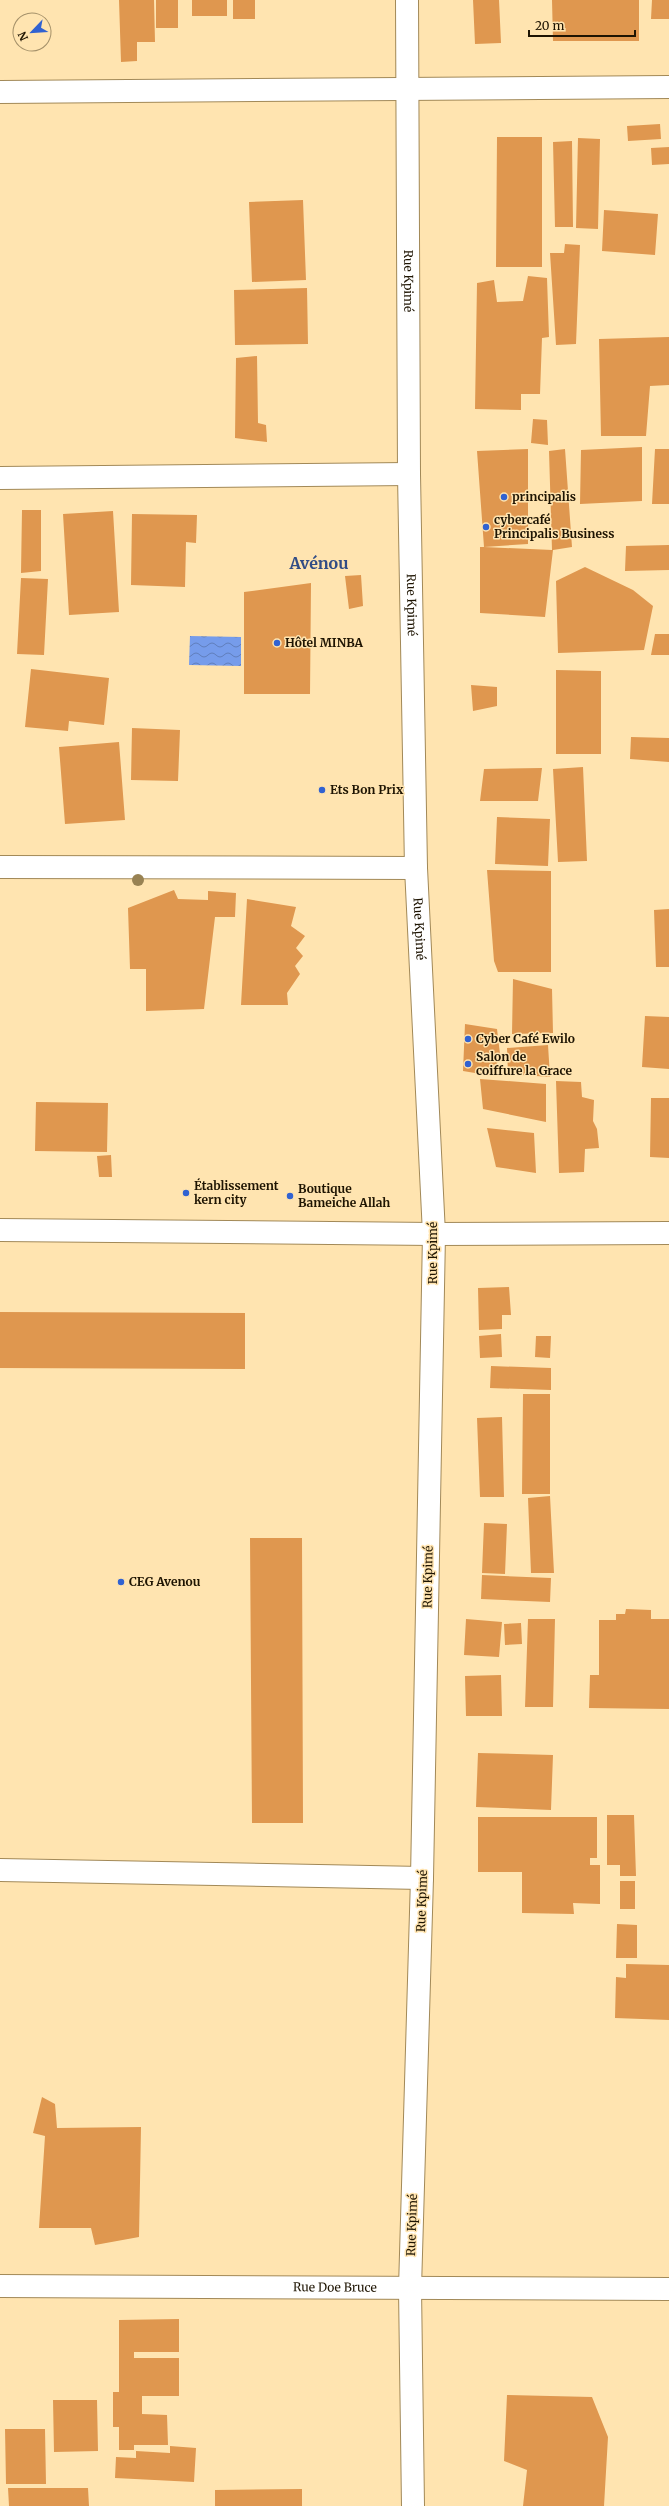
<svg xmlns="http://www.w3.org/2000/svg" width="669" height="2506" viewBox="0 0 669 2506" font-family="Merriweather,serif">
<defs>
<pattern id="water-waves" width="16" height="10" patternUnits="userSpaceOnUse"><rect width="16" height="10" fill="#769ceb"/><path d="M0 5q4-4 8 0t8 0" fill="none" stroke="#607ebc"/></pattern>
</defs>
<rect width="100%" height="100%" fill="#ffe4b0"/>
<path fill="url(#water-waves)" d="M190 636 241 637V666L189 665Z"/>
<path fill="#df974f" d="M119 0H154L155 42H137V61L121 62Z
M156 0H178V28H156Z
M192 0H227V16H192Z
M233 0H255V19H233Z
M473 0H499L501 43 475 44Z
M552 0H639V41H553Z
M652 0H669V19H651Z
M660 124 661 139 628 141 627 126Z
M497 137H542V267H496Z
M578 138 600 139 598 229 576 228Z
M572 141 573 227H555L553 142Z
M669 147V164L652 165 651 148Z
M303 200 306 280 252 282 249 202Z
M604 210 658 214 655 255 602 251Z
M565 244 580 245 576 344 556 345 550 253H564Z
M528 276 547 278 549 337 542 338 540 394H521V410L475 409 477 283 494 280 497 302 523 301Z
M307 288 308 344 235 345 234 290Z
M669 337V385L650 386 646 436H601L599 339Z
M257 356 258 423 266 425 267 442 235 438 236 358Z
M533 419 547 420 548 445 531 443Z
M642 447V501L580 504 581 450Z
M528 449V544L484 547 552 550 549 451 565 449 572 547 553 550 545 617 480 613V547H484L477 451Z
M655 449H669V504H652Z
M22 510H41V571L21 573Z
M113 511 119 612 69 615 63 514Z
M132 514 197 515 196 543 186 542 185 587 131 585Z
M669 545V570L625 571 626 546Z
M585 567 633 590 653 606 644 650 558 653 556 581Z
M361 575 363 606 349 609 345 576Z
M21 578 48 579 44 655 17 654Z
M311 583 310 694H244V592Z
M655 634H669V655H651Z
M31 669 109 678 104 725 69 721 68 731 25 727Z
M556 670 601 671V754H556Z
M471 685 497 687V706L473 711Z
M132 728 180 730 178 781 131 780Z
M631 737 669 738V762L630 759Z
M119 742 125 820 65 824 59 747Z
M583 767 587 861 558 862 553 769Z
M542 768 538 801H480L484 769Z
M497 817 550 819 548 866 495 864Z
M487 870 551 871V972H498L494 961Z
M174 890 178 899 208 900V891L236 893 235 917H215L204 1009 146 1011V969H130L128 908Z
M247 899 296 907 291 926 305 936 296 948 303 956 295 966 300 974 287 993 288 1005H241Z
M669 909V967H656L654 910Z
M513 979 552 989 553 1033 512 1034Z
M645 1016 669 1017V1069L642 1067Z
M465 1024 497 1029 500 1054 493 1076 463 1071Z
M548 1045 550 1077 508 1074 507 1048Z
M480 1079 546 1084V1122L483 1109Z
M556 1081 581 1082 582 1097 594 1100 593 1121 597 1129 599 1148 585 1149 584 1172 559 1173Z
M651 1098H669V1158L650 1157Z
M36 1102 108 1103 107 1152 35 1151Z
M487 1128 534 1133 536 1173 496 1167Z
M111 1155 112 1177H99L97 1156Z
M509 1287 511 1315H502V1329L479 1330 478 1288Z
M0 1312 245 1313V1369L0 1368Z
M501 1334 502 1357 480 1358 479 1336Z
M536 1336H551L550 1358 535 1357Z
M491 1366 551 1368V1390L490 1388Z
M523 1394H550V1494H522Z
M502 1417 504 1497H480L477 1418Z
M550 1496 554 1573H531L528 1498Z
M484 1523 507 1524 505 1574 482 1573Z
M250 1538H302L303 1823H252Z
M482 1575 551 1578 550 1602 481 1599Z
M626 1609 651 1610V1619H669V1709L589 1708 590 1675H599V1620H616V1614H625Z
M466 1619 502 1622 499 1657 464 1655Z
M528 1619H555L553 1707H525Z
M521 1623 522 1644 505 1645 504 1624Z
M501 1675 502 1716H466L465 1676Z
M478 1753 553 1755 551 1810 476 1807Z
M607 1815H634L636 1876H620V1865H607Z
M478 1817H597V1858H590V1865H600V1904L573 1903 574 1914 522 1913V1872H478Z
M620 1881H635V1909H620Z
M617 1924 637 1925V1958H616Z
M626 1964 669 1965V2020L615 2018 616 1977 626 1978Z
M42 2097 55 2104 57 2128 141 2127 139 2237 95 2245 91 2228H39L45 2136 33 2133Z
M179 2319V2352H134V2358H179V2396H142V2414L167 2415 168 2445H134V2450H119V2427H113V2392H119V2320Z
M507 2395 592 2397 608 2437 604 2506H523L527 2470 504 2461Z
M53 2400H97L98 2451 54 2452Z
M5 2429H45L46 2484H6Z
M170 2446 196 2448 194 2482 115 2478 116 2457 136 2458V2451L170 2453Z
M8 2488H88L89 2506H9Z
M302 2489V2506H215V2490Z"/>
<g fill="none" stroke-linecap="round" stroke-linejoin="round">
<defs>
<g id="street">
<path id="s1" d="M407 0 409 474 416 868 434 1234 422 1878 410 2288 413 2506"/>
<path d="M0 92 669 87"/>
<path d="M0 478 409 474"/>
<path d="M0 867 416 868"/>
<path d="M0 1230 434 1234 669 1233"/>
<path d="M0 1870 422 1878"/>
<path id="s2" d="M0 2286 669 2289"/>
</g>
</defs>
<use href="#street" stroke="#a28958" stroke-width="24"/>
<use href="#street" stroke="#fff" stroke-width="22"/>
</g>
<circle fill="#988253" cx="138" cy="880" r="6"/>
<g fill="#3162d1" stroke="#ffe4b0" stroke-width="1.5">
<circle cx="504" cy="497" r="4"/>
<circle cx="486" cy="527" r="4"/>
<circle cx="277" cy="643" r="4"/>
<circle cx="322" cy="790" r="4"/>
<circle cx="468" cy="1039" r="4"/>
<circle cx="468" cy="1064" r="4"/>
<circle cx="186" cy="1193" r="4"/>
<circle cx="290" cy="1196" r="4"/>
<circle cx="121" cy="1582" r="4"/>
</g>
<g text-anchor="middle" stroke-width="3" stroke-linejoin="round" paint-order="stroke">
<g font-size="12" fill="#1e1402" stroke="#ffe4b0">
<text dy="4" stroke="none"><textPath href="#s1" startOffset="281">Rue Kpimé</textPath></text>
<text dy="4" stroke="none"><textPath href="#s1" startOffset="605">Rue Kpimé</textPath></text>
<text dy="4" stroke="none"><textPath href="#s1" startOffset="929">Rue Kpimé</textPath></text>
<text transform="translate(433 1253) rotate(-90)" y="4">Rue Kpimé</text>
<text transform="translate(428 1577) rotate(-89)" y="4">Rue Kpimé</text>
<text transform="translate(422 1901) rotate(-88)" y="4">Rue Kpimé</text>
<text transform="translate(412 2225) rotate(-88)" y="4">Rue Kpimé</text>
<text dy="4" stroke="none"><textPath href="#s2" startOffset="335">Rue Doe Bruce</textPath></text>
</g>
<g font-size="12" font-weight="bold" fill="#1e1402" stroke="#ffe4b0" text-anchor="start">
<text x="512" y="501">principalis</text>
<text x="494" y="524">cybercafé<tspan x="494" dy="14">Principalis Business</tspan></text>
<text x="285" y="647">Hôtel MINBA</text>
<text x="330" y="794">Ets Bon Prix</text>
<text x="476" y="1043">Cyber Café Ewilo</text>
<text x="476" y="1061">Salon de<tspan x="476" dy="14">coiffure la Grace</tspan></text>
<text x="194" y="1190">Établissement<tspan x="194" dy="14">kern city</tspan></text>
<text x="298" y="1193">Boutique<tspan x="298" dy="14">Bameiche Allah</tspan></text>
<text x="129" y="1586">CEG Avenou</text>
</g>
<g font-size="16" font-weight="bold" fill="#314c85" stroke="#ffe4b0">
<text x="319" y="569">Avénou</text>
</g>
</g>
<g transform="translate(32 32) rotate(245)"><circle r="19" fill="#ffe4b0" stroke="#a5916a"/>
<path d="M0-3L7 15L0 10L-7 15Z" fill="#3162d1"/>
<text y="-6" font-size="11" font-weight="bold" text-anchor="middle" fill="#1e1402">N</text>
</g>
<path d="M529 30v6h106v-6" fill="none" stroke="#1e1402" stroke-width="2"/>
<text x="535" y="30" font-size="12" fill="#1e1402" stroke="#ffe4b0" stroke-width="3" paint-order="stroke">20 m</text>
</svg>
